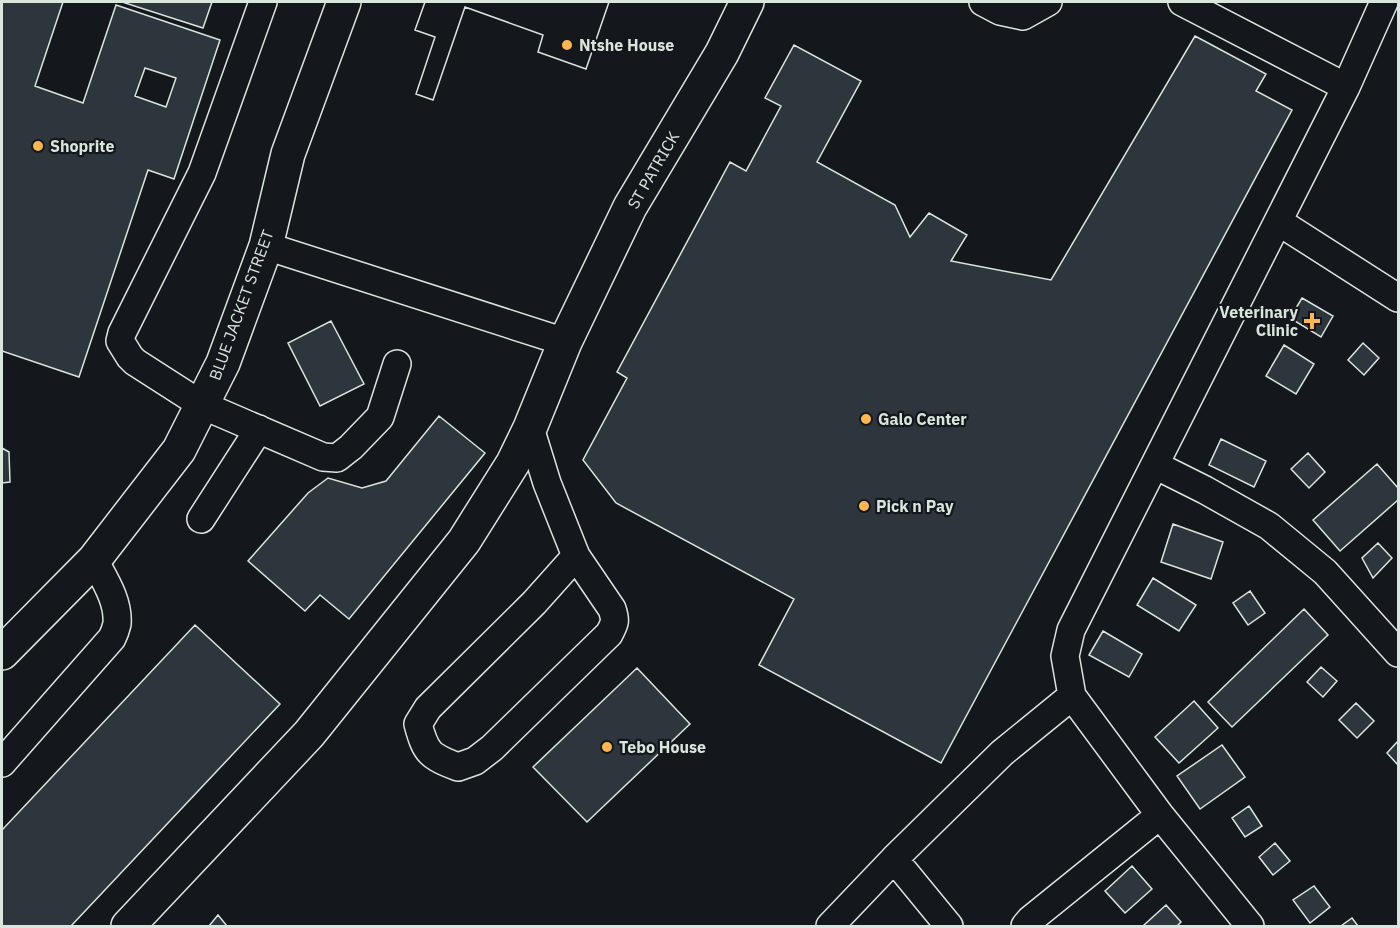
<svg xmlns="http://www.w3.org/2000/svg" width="1400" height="928" viewBox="0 0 1400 928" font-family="'IBM Plex Sans',sans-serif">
<rect width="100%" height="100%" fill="#14181c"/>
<path fill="#2c363c" stroke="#d8e6dc" stroke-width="1.5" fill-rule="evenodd" d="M2 2H63L35 86 83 103 116 5 220 40 174 179 148 170 79 377 2 351ZM145 68 176 78 166 107 135 96Z
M126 2H212L203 28 125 3Z
M425 2H609L586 69 538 52 543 35 465 7 433 100 416 94 435 37 415 30Z
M425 2H609L586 69 538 52 543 35 465 7 433 100 416 94 435 37 415 30Z
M1195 36 1266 74 1256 91 1292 110 941 763 759 665 794 599 616 503 583 460 627 378 617 372 730 162 746 171 781 106 765 98 794 45 861 81 817 162 895 205 910 237 929 213 967 235 951 261 1051 280Z
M1302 298 1333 316 1321 337 1290 318Z
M331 321 364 384 320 406 288 343Z
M1363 343 1379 358 1364 375 1348 360Z
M1284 345 1314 364 1296 394 1266 376Z
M439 416 485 453 349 619 320 595 305 611 248 561 308 493 328 478 362 488 386 481Z
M1221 439 1266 461 1254 487 1209 465Z
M2 448 9 452 10 482 2 483Z
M1308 453 1325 472 1309 488 1291 469Z
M1377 464 1398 488V500L1340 551 1313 520Z
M1173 524 1223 542 1211 579 1161 562Z
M1378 543 1392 558 1373 578 1362 558Z
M1153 578 1196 605 1179 631 1137 605Z
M1250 591 1265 613 1248 625 1233 603Z
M1304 609 1328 635 1232 727 1208 702Z
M195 625 280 704 71 926H2V830Z
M1103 631 1142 654 1129 677 1089 655Z
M1321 667 1337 681 1323 697 1307 682Z
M637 668 690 724 587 822 533 767Z
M1194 701 1218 728 1179 763 1155 737Z
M1356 703 1374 721 1357 738 1339 720Z
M1398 741V765L1387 753Z
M1222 745 1245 777 1200 809 1177 776Z
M1249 806 1262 826 1245 837 1232 818Z
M1275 843 1290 861 1273 875 1259 857Z
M1132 866 1152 889 1125 913 1105 891Z
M1314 886 1330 907 1310 923 1293 900Z
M1166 905 1181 922 1177 926H1145L1144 925Z
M218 915 227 926H209Z
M1352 918 1358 926H1341Z"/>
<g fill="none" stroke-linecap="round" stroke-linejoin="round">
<defs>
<path id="minor" d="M263 2 202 173 122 333 120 341 130 357 135 362 202 405 323 457 337 458 351 447 380 417 397 364
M983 2 1000 11 1023 16 1048 2
M1182 2 1346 87
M1279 222 1398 298
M266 246 565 342
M530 428 547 483 576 556 612 609C616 621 615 623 609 634L492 748 475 761 458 767C430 756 426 754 418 724L428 708 534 603 576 556
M1155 465 1205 490 1269 526 1325 572 1398 653
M201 519 259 429
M2 763 112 638C114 634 116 628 117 624 119 601 104 579 94 560
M894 859 949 926
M830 926 894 859 1002 753 1072 696
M1025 926 1030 920 1160 815
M1250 926 1160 815 1072 696 1065 656 1071 630 1346 87 1384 2"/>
<path id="highway" d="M2 653 94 560 179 450 223 363 266 246 288 154 344 2
M128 926 309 734 464 541 513 463 530 428 565 342 630 207 722 53 747 2"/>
</defs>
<use href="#minor" stroke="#d8e6dc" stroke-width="30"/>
<use href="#highway" stroke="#d8e6dc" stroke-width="36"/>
<use href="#minor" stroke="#14181c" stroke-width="27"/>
<use href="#highway" stroke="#14181c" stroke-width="33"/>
</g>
<g fill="#ffb74d" stroke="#14181c" stroke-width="2">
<circle cx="567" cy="45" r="6"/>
<circle cx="38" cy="146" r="6"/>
<path d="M1309 312h6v6h6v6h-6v6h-6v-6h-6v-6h6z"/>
<circle cx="866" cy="419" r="6"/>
<circle cx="864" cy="506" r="6"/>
<circle cx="607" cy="747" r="6"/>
</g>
<g text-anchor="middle" stroke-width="4.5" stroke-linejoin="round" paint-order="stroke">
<g font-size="16" font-weight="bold" fill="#d8e6dc" stroke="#14181c" text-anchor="start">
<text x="579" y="51">Ntshe House</text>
<text x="50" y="152">Shoprite</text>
<text x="1298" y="318" text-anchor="end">Veterinary<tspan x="1298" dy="18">Clinic</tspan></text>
<text x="878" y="425">Galo Center</text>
<text x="876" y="512">Pick n Pay</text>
<text x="619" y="753">Tebo House</text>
</g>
<g font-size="16" fill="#d8e6dc" stroke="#14181c">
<text transform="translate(653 170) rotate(-60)" y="6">ST PATRICK</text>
<text transform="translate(241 305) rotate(-70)" y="6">BLUE JACKET STREET</text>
</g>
</g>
<rect width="1400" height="928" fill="none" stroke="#d8e6dc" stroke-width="6"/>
</svg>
